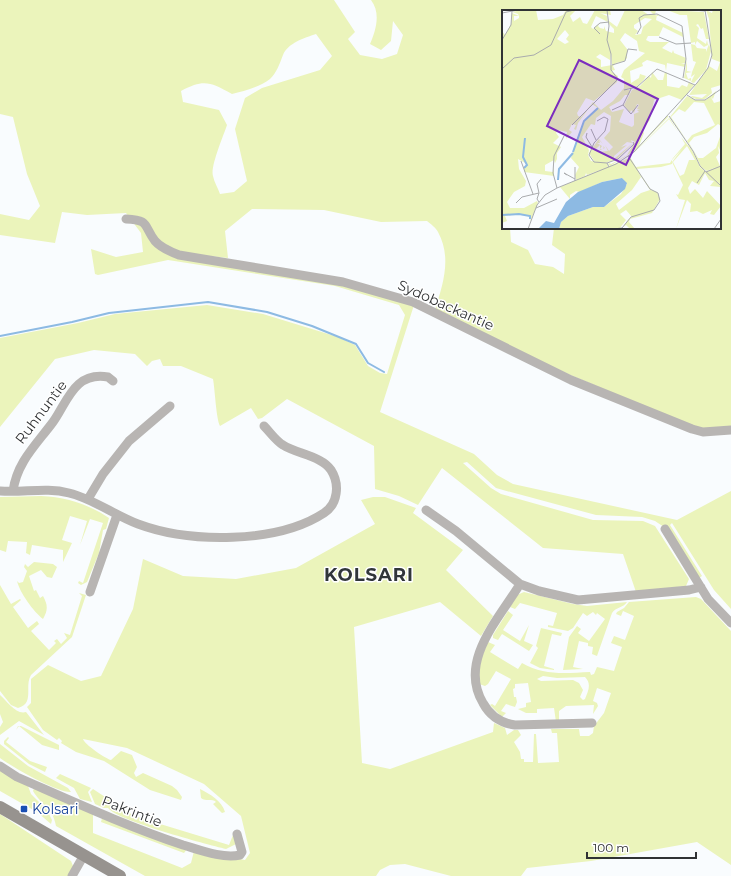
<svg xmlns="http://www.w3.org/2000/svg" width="731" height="876" viewBox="0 0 731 876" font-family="Montserrat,sans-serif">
<rect width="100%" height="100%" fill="#f9fcfe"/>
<path fill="#ebf4bb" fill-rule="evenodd" d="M0 0H334L355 32 348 39 360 55 382 59 397 54 403 35 393 21 391 41 381 50 370 44C376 30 381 13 371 0H731V426L706 429 692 426 568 374 435 310C443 284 452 258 438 232 436 228 431 224 427 221L381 222 324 210 252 209 225 231 228 258 182 253 326 280 414 305 380 412 474 454 497 475 513 484 677 520 731 491V609L714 590 672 523 670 525 702 576 699 578 664 527 655 521 642 517 596 515 503 490 496 488 467 462 463 463 491 488 501 494 593 520 643 521 655 526 689 579 686 586 636 592 623 554 543 548 442 468 418 505 399 496 375 489 374 446 287 399 262 418 258 419 251 408 220 426C216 418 215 390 213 379L181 366H163L160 359 152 361 147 366 135 354 94 350 55 359 0 427V338L78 323 115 314 207 305 263 314 338 337 355 345 368 366 380 373 387 374 405 315 399 305 335 286 168 260 98 275 95 274 91 249 116 257 143 252 141 233 126 213 87 215 62 212 55 243 0 235V214L29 220 40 206 27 174 13 117 0 114ZM503 11H720V228H554L552 245 565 254 564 274 553 267 535 264 528 250 511 242 510 228H503ZM316 34 332 56 320 70 262 88 245 98 235 129 247 181 234 192 220 194C218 188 214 182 213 176 210 167 223 137 227 125L219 110 183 102 181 91C204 79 210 82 232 94 244 91 260 87 270 79 276 74 280 63 283 55 288 43 304 38 316 34Z
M41 496C66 497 88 504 109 518L106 529 103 530 99 553 87 582 81 585 78 583 79 581 83 583 103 523 90 519 80 545 87 521 70 516 62 540 72 543 63 562V550L32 545 30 555 26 553 27 542 8 541 6 552 0 550V497Z
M373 497H385L416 508 413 513 463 550 446 570 493 616 481 636 440 602 354 627 362 763 390 769 493 732 494 723 505 728 507 735 514 730H518L521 735 514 742 520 752 521 759H524V762H533L534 734H536L538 763 559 762 557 733H552L551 729H579L580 736H589L593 733 594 726 604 713 611 693 597 688 593 701 597 703 598 706 593 714 594 705 566 706 559 711V721L556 722 554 708 537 709V713H526L518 709 526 707V703L531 702 528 683 515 684V688L513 689 514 697H516L517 702 515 707 506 704 501 711 506 713 502 717 490 705 492 704 495 706 511 679 496 671 488 684 485 686 479 684 478 666 488 642 495 645 490 652 518 669 522 663C544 676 566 673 590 672L591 675 594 674 597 667 614 671 622 647 611 643 614 636 625 640 634 616 623 611 621 616 616 614 617 612 624 608 629 602 696 597 701 599 731 631V865L697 842 591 861 527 868 521 876H451L405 864 390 865 380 870 376 876H145L56 826C53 808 42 806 33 791L34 788 93 813V833L182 868 191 863 194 851 245 860 250 853 241 816 204 784 127 748 83 739C84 744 106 759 111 760L121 751 132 755 137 767 134 773 136 777 143 773 172 786 177 790 182 797 181 800 150 790 104 761 76 752 61 743 62 741 59 738 57 740 43 730 27 707 31 703V679L48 665 81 681 101 676 133 609 143 559 183 576 236 579 296 568 375 524 361 500ZM543 676 557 678 585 677C592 684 588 691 585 699L583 700 580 697 583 690 579 683 573 680 541 681 537 679Z
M34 562 53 564 57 567 52 578 47 577 41 570 29 576 34 591 36 590 40 598 43 596C48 605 48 610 43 619 33 611 20 593 17 581L19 583 23 582 27 571 24 567 25 564 28 567Z
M0 585 11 604 20 599 21 600 13 607 28 628 37 621 39 624 31 631 49 650 56 643 54 641 57 639 61 644 67 638 64 633 70 635 82 596 79 593 86 595 72 637 31 675C24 686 35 704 18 708L11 705 0 691Z
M524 592 573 604 587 606 627 602C623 608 616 607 612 613L597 656 592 654 593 647 588 646V643L579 641 573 667 583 669 563 670 569 637 577 626 581 629 578 633 589 641 605 619 597 613 596 615 593 612 587 616 583 613 573 628 568 631 548 627V625L553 626 557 613 520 603 515 609 510 607 517 595Z
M508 611 513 615 503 630 520 641 529 625 524 641 533 645 529 651 502 634 498 640 493 638V635Z
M541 628 562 633 561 636 552 634 544 666 554 669V670L540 668 530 663 538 648 536 646Z
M0 695C7 701 16 715 26 712L44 735 19 721 0 735V727L3 722 0 714Z
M18 726H21L59 745V750L42 745 19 726 16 730Z
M8 737 9 738 6 742 30 761 47 767 45 772 29 764 4 744V741Z
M0 744 28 766 68 788 71 792C58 793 12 767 0 758Z
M0 770 28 786 31 794 47 810 52 820 51 824 37 812 0 791Z
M60 774 91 788 88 792 92 802 80 799 74 788 56 778Z
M93 789 134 816 229 845 233 835 236 844 226 849C206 844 118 821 108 808H104L95 804 90 792Z
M200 789C210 794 222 801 225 812L222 813 213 804 216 802C212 798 206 802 201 798Z
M0 814 71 861 73 866 70 876H0Z
M102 818 187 849 184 853 101 822Z"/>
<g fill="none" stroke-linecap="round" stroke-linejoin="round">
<path stroke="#8dbae3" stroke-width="2" d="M0 336 72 322 109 313 208 302 267 312 312 326 356 344 368 363 384 372"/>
<path stroke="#b8b5b3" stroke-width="9" d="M126 219C150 220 143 225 155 241 161 248 171 252 179 255L343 282 413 302 571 380 692 429 703 432 731 430
M0 491C23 493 46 487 69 493 94 499 114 515 138 524 189 543 277 544 324 513 338 504 340 484 331 470 322 456 297 454 283 445 276 441 270 432 264 426
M13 491C17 462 36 445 53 422 67 403 74 371 108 377L113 381
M88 499 103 474 129 441 170 406
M426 510 456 531 520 584
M665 529 708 599 731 623
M90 592 117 515
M592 723 515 725C501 723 490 716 483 703 458 661 499 619 520 584L539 591 578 600 689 590 701 587
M0 766 17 777C72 801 126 826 183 845 200 850 223 859 240 855L242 852 237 834
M72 876 84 855"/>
<path stroke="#97938f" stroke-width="12" d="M0 807 120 876"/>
</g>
<rect fill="#1a4fb4" stroke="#fff" stroke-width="1.5" x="20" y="805" width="8" height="8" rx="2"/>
<g text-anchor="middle" stroke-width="3" stroke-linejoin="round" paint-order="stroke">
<g font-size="14" fill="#303234" stroke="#fff">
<text transform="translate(446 305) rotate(24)" y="5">Sydobackantie</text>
<text transform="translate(41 412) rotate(-53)" y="5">Ruhnuntie</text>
<text transform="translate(132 811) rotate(21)" y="5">Pakrintie</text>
</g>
<g font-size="14" fill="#164399" stroke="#fff" text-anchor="start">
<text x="32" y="814">Kolsari</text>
</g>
<g font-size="18" font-weight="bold" letter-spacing="1" fill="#31363a" stroke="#fff">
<text x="369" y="581">KOLSARI</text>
</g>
</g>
<g transform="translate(502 10)">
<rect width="219" height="219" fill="#f9fcfe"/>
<path d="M19 0H34L36 10 51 9 61 5 64 0H74L68 6 71 12 78 7 81 13 85 14 93 0H108L109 5 98 3 105 6 106 12 94 6 89 17 91 19 98 13 96 16 98 18 102 19V16L104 21 112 23V19L107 14V11L115 17 123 0H139L147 5 151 4 147 0H154L153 5 160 7 155 5 154 10 181 23V27L161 17 157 26H146L144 30 148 32H167L160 38 170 43 171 40 172 43 184 48 183 53H179L183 54V57L165 53 164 61 163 55 145 50 140 53 141 56 128 61 129 73 137 68 138 64 144 66 142 69 147 64 136 76 122 80H128L127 85H123L118 91 107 97 110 102 122 99 117 112 130 117 132 115V104L137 102 135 100H138L135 99 137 95 135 94 132 103 129 100 128 103 122 95 130 80 138 76 147 66 149 68 150 62 156 70H161L163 62 165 63V76L177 78 180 75 185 77 187 72 192 75 180 90 167 85 152 90 148 110 140 119 142 123 137 136 166 105V107L135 139 108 156 106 154 107 153 109 154 125 145 133 132 129 130 130 133 125 132 119 137 125 135 112 146V149L132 132 114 150 101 153 92 151 87 143 96 130 97 129 101 134 97 130 98 133H95L100 136 98 139H102L101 136 103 138 98 140V135L94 139 96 142 106 141 103 135 107 141 111 137 102 128 108 121 109 106 102 102 94 108 93 115 89 114 80 127 87 140 86 145 89 151 105 153 106 157 85 165 84 163 83 166 74 170 73 165 77 157 69 148 82 111 96 98 90 94 76 113 74 120 72 119 74 115 70 114 67 120 70 122 64 129 65 122 56 120 54 123 57 127 51 133 59 137 55 143V149L53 153 52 150 43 155V161L51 162 52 157V166L22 162V158L25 154 16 149 17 159 24 171 23 176 12 182 5 192 8 198H22L35 191 36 193 28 212 29 207 17 204 3 206 5 211 0 213V21L3 25 9 14 10 3 17 6H12V11L17 8V6L16 4 10 2ZM143 8 150 9 141 17 139 24 133 25 136 21 132 18V15ZM63 20 67 25 64 29 67 32 63 34 55 29ZM123 23 135 31 137 41 143 43 122 60 119 67 122 69V78L111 91 99 100 91 92 79 107 76 106 75 103 84 88 92 91 115 72 116 66 109 61 113 60 111 56 114 53 122 51 125 48V39L118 30ZM109 42 110 55 99 57V50L94 47 98 44 108 50ZM165 0 202 2 207 29H204L201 18 199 19 196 14 194 15 197 18 195 28 204 34 205 30 206 35 202 37 195 31 193 35 195 38 204 39V42L207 34 209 41 204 60 192 73 189 72 193 64 189 67 190 62 184 63 186 69 189 68V71L182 68 185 50V61L190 62 194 52 191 51 189 34 193 35V32L189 33 185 5H178ZM204 0 210 3 211 0H219V75L209 78 210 83 203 89H194L189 87 190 86 200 88 205 84 187 85 207 56 215 61 218 52 210 49 207 9ZM214 81 211 89 209 87 212 93 219 91V116L216 114 205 123 192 127 187 133 196 148H201L214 138 219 124V142L216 136 217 143 214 147 218 156 215 157 219 156V175L214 171 219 177 208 176 212 171 207 170 203 163 197 175 190 171 186 178 188 184 193 179 201 188 205 181 219 196 212 205 208 204 210 200 201 204 195 201 188 202 189 194 185 190 174 219 183 190 177 189 174 184 176 185 181 175 170 152 180 139 170 150V154L159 157 135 159 149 180 155 182 158 189 150 203 128 209 127 212 133 219H128L124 215 121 217 126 210 130 207 124 200 118 204 124 210 118 218 57 219 59 212 66 206 91 197H102L119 184 125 174 120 168 100 172 78 182 74 181 68 185V189L58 177 127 148 167 108 168 109 176 122 167 109 128 147 134 157 168 153 171 148 183 134 179 127 190 140 198 157 204 162 214 157 205 161 199 157 191 140 168 107 185 86 193 90H204ZM192 92 202 93 213 115 190 125 185 131 169 107 177 99 183 102ZM185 136 193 150H187L182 164 178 166 171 152ZM135 160 148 180 139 183 117 200 114 194 130 180 139 167Z" fill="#ebf4bb" fill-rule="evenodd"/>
<path d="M120 168 125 173 123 179 102 197H91L66 206 59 212 57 219H36L44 211 52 213 64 192 76 182 100 172Z" fill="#8dbae3"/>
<path fill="none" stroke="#8dbae3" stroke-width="2" d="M71 142 82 111 96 98M22 158 25 155 21 147 23 128M56 170 57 159 71 143M0 205 17 204 28 206V209"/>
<path fill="none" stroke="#a9abad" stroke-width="1" d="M191 0 203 1M0 3 16 0M98 24 92 18 98 13 107 12M135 24 139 17 137 8 142 5 155 4 180 16 184 49 181 68M157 27 174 34 189 33M0 30 9 15 10 1M110 55 123 51 126 39 135 40M0 59 12 48 32 45 49 35 64 2 72 0M129 79 121 95 129 104 136 95M122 80 135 77 155 59 193 75M185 85 193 90H203L219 79M110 100 121 95M167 106 191 141 198 156 219 176M95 111 102 107 106 109 103 121 92 133 87 145 92 152 105 153 107 157M70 115 116 69 109 60V44L105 30 107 16 105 0M89 119 94 130M85 123 84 127 90 137M19 151 31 184M105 153 116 149 132 134 131 132M73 157V171M204 162 219 156M65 165 62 163 73 169M195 173 203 161M55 178 51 163 52 146 62 126M37 192 35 189 37 183 35 174 39 169M14 193 20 187 37 183M34 198 55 189M26 219 35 195 43 185 55 178 114 154 132 142 195 73 206 58 210 45 203 0M111 219 120 218 129 207 152 200 158 191 156 183 148 179 126 146M212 219 219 209"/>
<path fill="#7b2cbf" fill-opacity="0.15" stroke="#7b2cbf" stroke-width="2" d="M77 50 156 89 124 155 45 116Z"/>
<rect width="219" height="219" fill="none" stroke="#303234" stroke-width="2"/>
</g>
<path d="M587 852v6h109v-6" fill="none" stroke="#303234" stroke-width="2"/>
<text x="593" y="852" font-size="12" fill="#303234" stroke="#ffffff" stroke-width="3" paint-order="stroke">100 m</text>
</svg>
